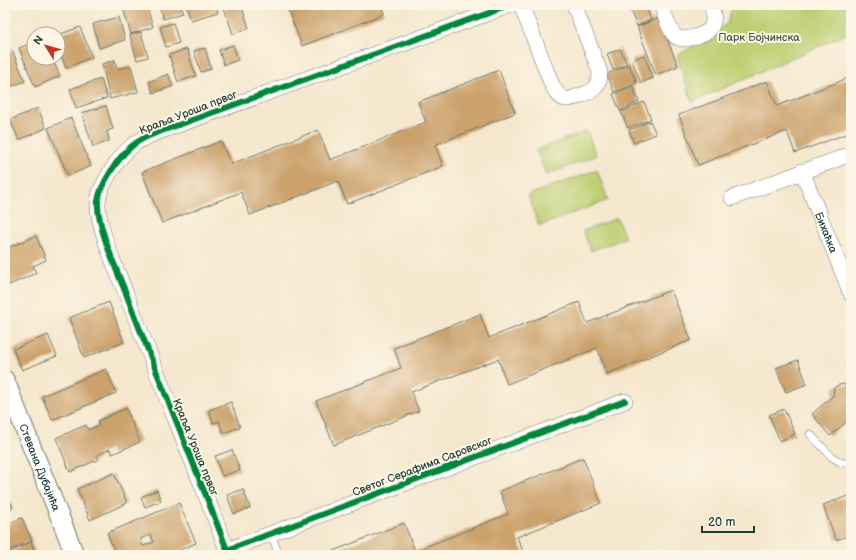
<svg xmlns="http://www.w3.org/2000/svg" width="856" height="560" viewBox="0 0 856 560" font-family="'Balsamiq Sans',sans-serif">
<rect width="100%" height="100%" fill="#fcf5e5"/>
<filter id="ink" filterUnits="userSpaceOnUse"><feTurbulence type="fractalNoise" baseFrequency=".025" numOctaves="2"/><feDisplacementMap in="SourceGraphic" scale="8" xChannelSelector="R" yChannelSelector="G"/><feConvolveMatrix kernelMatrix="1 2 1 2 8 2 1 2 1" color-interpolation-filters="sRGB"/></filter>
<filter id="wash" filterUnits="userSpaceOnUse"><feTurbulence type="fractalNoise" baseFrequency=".012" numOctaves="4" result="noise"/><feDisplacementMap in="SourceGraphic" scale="16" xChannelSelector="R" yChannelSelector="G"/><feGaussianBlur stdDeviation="0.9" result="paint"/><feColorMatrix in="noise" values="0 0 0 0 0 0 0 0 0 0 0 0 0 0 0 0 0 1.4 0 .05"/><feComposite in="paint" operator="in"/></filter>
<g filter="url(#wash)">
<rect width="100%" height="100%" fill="#f5e7cd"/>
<path fill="#bdcf72" stroke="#6e8653" d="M733 5H851V32L692 102 677 56 727 24Z
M587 131 596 156 546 175 536 150Z
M597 170 608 200 539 226 528 195Z
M617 218 625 238 591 251 583 231Z"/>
<g id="blocks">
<path fill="#cba16c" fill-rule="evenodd" d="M122 5H146L153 27 131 34Z
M159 5H180L183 13 163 19Z
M186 5H216L218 12 191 20Z
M223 5H241L249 28 233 34Z
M286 5H381L384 14 302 46Z
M645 5 651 20 637 26 630 10Z
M119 17 125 40 99 48 93 24Z
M659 18 678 66 656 75 637 27Z
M173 23 179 43 166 47 160 27Z
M80 27 92 57 66 68 58 48V35Z
M141 32 148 57 137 60 130 35Z
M34 42V58H52L60 76 35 87 19 48Z
M233 45 238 60 224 65 219 50Z
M205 48 211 69 201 72 194 51Z
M187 49 196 76 178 82 169 55Z
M620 49 627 64 613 70 607 54Z
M12 50 25 81 5 89V53Z
M644 55 653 78 641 83 632 60Z
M115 60 117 69 131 66 138 92 110 99 102 64Z
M629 65 637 83 614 92 607 74Z
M499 70 515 113 435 145 443 166 347 204 338 181 250 215 241 192 162 223 142 172 221 141 231 164 318 130 330 160 426 122 418 102Z
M168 74 173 86 153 93 149 82Z
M851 77V132L795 153 787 131 698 165 679 115 767 81 777 106Z
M101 79 107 98 76 108 70 89Z
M633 86 639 102 620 111 613 94Z
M644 102 651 119 628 128 621 112Z
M106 106 113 129 107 131 109 141 93 147 82 113Z
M38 108 46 128 19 140 10 120Z
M71 118 91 166 68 176 48 128Z
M650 121 656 134 634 143 629 130Z
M36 236 46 260 33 266 36 273 9 285 5 275V249Z
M671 290 691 340 607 374 597 348 507 384 498 359 411 392 419 411 334 445 316 401 401 368 394 348 480 314 489 338 579 302 587 323Z
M109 302 124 342 84 358 69 318Z
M48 335 57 356 22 370 13 349Z
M798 360 807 384 786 392 776 368Z
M106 369 116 393 52 420 42 396Z
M851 381V418L830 436 812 414 833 396 834 388 836 386 842 384 846 385Z
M231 402 240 427 223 433 219 421 213 423 209 410Z
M126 408 140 442 112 454 110 449 97 455 99 459 70 472 56 438 86 425 88 430 99 425 98 421Z
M784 409 795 434 780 441 769 415Z
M232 450 240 470 222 476 215 456Z
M583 458 601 503 517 537 524 554 523 555H323L404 523 415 551 508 514 500 491Z
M114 473 127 503 90 520 77 489Z
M5 489 13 508 5 511Z
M243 489 250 508 234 514 227 495Z
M157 490 161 501 145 507 141 497Z
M851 495V535L836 540 823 505Z
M179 503 196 543 168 555H116L107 533ZM151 535 154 542 143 546 140 539Z
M22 518 32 541 5 552V525Z
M31 542 36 554 33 555H5V554Z"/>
</g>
</g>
<g filter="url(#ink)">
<use href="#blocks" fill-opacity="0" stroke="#6a786a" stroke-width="1"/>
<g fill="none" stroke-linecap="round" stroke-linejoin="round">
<defs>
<path id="service" d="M810 434 832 457 842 463H851
M271 534 279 555"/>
<g id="minor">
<path d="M521 5 552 85C555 90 558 97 565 99 570 100 592 92 595 88 599 83 600 78 600 72L574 5"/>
<path d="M661 5C665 14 668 29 675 36 682 43 704 35 710 29 715 22 714 12 711 5"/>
<path id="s1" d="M802 171 851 294"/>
<path d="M732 198 851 154"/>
<path d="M227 550 625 401"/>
<path d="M229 555C196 468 160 383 127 296 118 273 96 225 98 201 100 185 119 156 132 146 139 140 148 136 156 133L511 5"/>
</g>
<g id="tertiary">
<path id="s2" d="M5 380 75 555"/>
</g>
</defs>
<use href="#service" stroke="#6a786a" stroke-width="8"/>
<use href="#minor" stroke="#6a786a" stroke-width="16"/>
<use href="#tertiary" stroke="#6a786a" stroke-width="20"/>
<use href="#service" stroke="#fff" stroke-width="7"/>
<use href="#minor" stroke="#fff" stroke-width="15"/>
<use href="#tertiary" stroke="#fff" stroke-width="18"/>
<defs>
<path id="cycleway" d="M227 550 625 401
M229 555C196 468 160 383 127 296 118 273 96 225 98 201 100 185 119 156 132 146 139 140 148 136 156 133L511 5"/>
</defs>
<use href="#cycleway" stroke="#fcf5e5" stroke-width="8"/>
<use href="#cycleway" stroke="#00873e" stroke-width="6"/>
</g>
</g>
<g text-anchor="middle" stroke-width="4" stroke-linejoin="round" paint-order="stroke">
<g font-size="11" fill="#3f5a40" stroke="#fcf5e5">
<text x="759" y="41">Парк Бојчинска</text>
</g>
<g font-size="11" fill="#1f3d34" stroke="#fcf5e5">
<text transform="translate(188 112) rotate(-21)" y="4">Краља Уроша првог</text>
<text dy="4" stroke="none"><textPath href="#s1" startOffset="66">Бихаћка</textPath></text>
<text transform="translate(196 447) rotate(68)" y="4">Краља Уроша првог</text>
<text transform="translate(422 466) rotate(-21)" y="4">Светог Серафима Саровског</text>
<text dy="4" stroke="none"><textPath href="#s2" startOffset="94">Стевана Дубајића</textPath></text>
</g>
</g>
<rect width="856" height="560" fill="none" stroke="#fcf5e5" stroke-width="20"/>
<g transform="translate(46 46) rotate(307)"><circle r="19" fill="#fcf5e5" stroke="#a4ab9e"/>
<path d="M0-3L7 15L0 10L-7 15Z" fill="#c8321e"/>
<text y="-6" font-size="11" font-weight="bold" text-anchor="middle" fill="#1f3d34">N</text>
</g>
<path d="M702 526v6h52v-6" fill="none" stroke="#1f3d34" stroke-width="2"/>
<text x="708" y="526" font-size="12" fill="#1f3d34" stroke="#fcf5e5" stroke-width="3" paint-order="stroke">20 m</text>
</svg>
